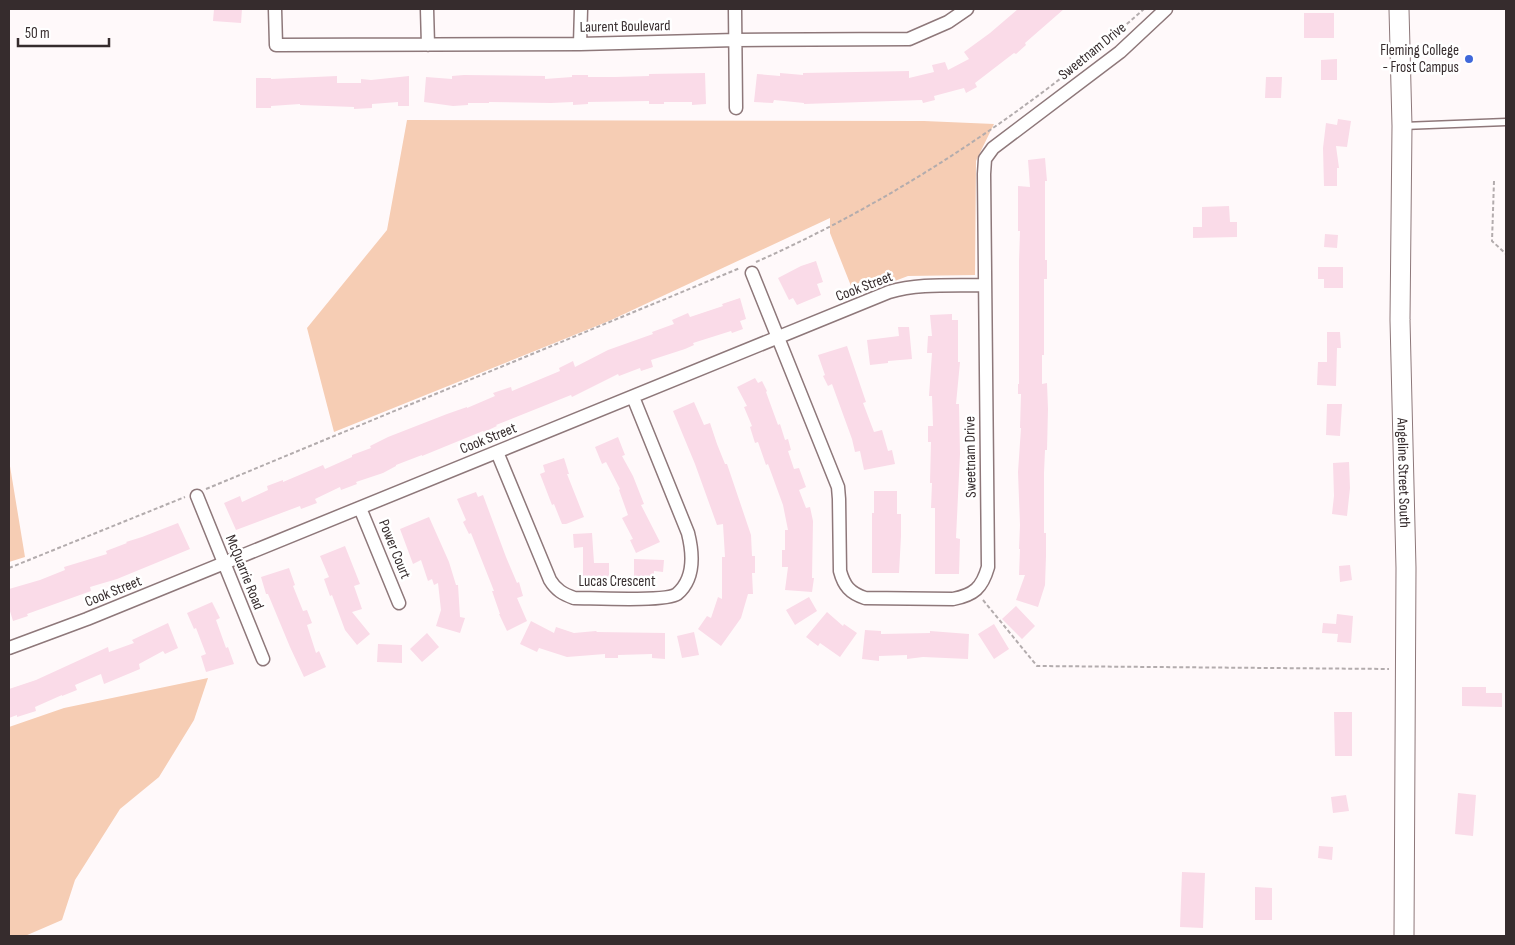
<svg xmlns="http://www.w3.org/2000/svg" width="1515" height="945" viewBox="0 0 1515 945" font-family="'Sofia Sans Condensed',sans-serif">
<rect width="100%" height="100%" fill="#fff9fa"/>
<path fill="#f6cdb4" d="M407 120 924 121 994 124 976 161 975 275 908 276 855 296 830 233V218L609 321 334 432 307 328 387 230Z
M9 460 25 557 9 562Z
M208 678 194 720 159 777 120 809 75 880 62 920 25 936 9 935V727L64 708Z"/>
<path fill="#fadbe8" d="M214 9H242L241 23 213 21Z
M1018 9H1064L1025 43 1026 45 1016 54 1014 53 975 83 977 87 966 93 964 88 934 96 935 100 923 103 922 100 804 104V103L774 100 773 103 754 102 757 74 780 76V73L803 75V73L909 71V78L934 72 932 65 945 62 948 70 969 59 964 52 990 33Z
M1304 13H1334V38H1304Z
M1337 59V80H1321V60Z
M705 73 706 104 692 105V102H664V104H649V101L588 102V104L573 105V102L551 103 489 102V103H468V105L453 106 424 102 426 77 452 79V76L464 75 545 76V79L572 77V75H588V77H615L649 76V74Z
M337 76V83H361V79L371 80 409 76V106H398V102L372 104V108L354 109V107L300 105V104L271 106V108H256V78H271V79Z
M1266 77H1282L1281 98H1265Z
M1338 119 1351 121 1347 147 1336 146 1339 168H1337V186H1324L1323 148 1326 123 1337 125Z
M1045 158 1047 181H1045V260H1047V279H1044V355H1042V384L1047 383 1048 409 1047 450H1045L1044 473V533H1046V556L1045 585 1038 607 1016 600 1025 575H1019L1020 549H1019L1020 525 1018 472 1021 428H1020L1021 394H1018V384H1019V261L1020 231H1018V186L1030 187 1028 160Z
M1229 206 1230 222H1237V237L1193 238V227H1202V207Z
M1325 234 1338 235 1337 248 1324 247Z
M816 261 823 282 817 284 821 295 797 305 793 298 789 300 778 278 801 266Z
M1318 267H1343V288H1324V279H1318Z
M740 298 746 319 740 321 743 329 732 333 731 331 693 343 694 345 685 349 651 360 653 367 641 371 640 368 619 376 618 374 572 397 571 395 496 425 497 426 484 432 483 431 422 456V455L396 465V466L383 473 356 482 357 484 341 490 340 487 315 499 317 503 301 509 300 506 236 530 224 503 240 496 242 502 268 490 267 486 283 480V482L323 465 325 469 352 457V455L371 448 370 446 388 437 447 414 467 407V408L495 396 493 393 511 387 512 391 560 371 559 368 573 361 575 367 608 350 653 334 652 332 674 324 672 320 688 313 690 317 723 306 722 304Z
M952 314V320H958V362H960L956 404H959L960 454 956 538 960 539 959 574H935V508H931L932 483H930L931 442H928V426H933L932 396H929L932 353H927L928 336H932L930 315Z
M898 327H909L912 359 888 361V363L870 365 867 340 899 336Z
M1327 332H1340L1341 348H1337L1336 386 1317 385 1318 362H1327Z
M847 346 866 402 863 403 874 432 882 430 888 451 892 450 895 464 864 470 860 451 855 452 852 439 832 384 828 386 823 376 825 375 818 355Z
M755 378 758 383 762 381 767 391 766 392 778 425 780 424 785 440 788 439 791 450 788 451 794 469 799 468 806 487 799 490 806 508 810 507 813 521 812 578H814L812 592 785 590 788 567H782V550H785V530H788L783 505 768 464 766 465 758 442 755 443 750 427 752 426 744 407 747 406 737 387Z
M694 402 704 425 710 423 717 444 725 464H727L751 535 752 556H755V573H752L753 594H748L741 618 721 646 698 629 707 616 711 618 718 597 722 599V557H725L723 524 717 525 695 464 673 411Z
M1327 404H1342L1340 436 1326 435Z
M618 437 625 455 622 456 633 476 644 504 641 505 660 542 636 553 630 540 633 539 622 518 628 515 619 490 620 489 606 462 602 464 595 447Z
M564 458 569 474H567L584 517 566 524H562L554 504 552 505 540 474 545 472 543 465Z
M1349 462 1350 488 1347 516 1332 514 1334 496 1333 463Z
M874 491H897V514H901V536L899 573H872V513H874Z
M476 492 478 497 483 495 506 557 517 583 519 582 523 596 517 598 527 621 507 631 499 614H500L492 591H494L471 533 469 534 463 522 466 520 457 499Z
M429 517 449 562 456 585H458L460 617 465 618 460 633 436 626 441 610 438 583 434 585 432 579 428 581 421 560 413 564 400 529Z
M178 523 190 549 117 579 90 587 91 591 27 614 28 616 13 621 9 608V589L40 580 65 570 64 567 107 554 106 551 127 543 126 542 142 537Z
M592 533 594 563H609V578H583V547L574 548 573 534Z
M345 546 360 584 354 586 362 609 352 612 370 634 357 645 345 630 332 595 330 596 324 579 329 577 320 556Z
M634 559 664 560 663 572 654 571V577L634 576Z
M1350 565 1352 580 1340 582 1339 566Z
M289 568 295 585 293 586 303 611 307 610 312 623 307 625 316 653 319 651 326 667 304 677 290 647 268 594H266L261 577Z
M809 597 817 611 795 625 786 610Z
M212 602 220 618 216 620 226 648 228 647 234 664 206 672 201 656 206 654 196 628 194 629 187 613Z
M1016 606 1035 626 1022 639 1002 619Z
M827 612 843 626 844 624 857 633 840 657 820 643 818 646 806 637Z
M1337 614 1353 616 1351 643 1337 642 1338 634 1322 633 1323 623 1336 624Z
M531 621 554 633 556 627 574 633 596 631 597 632 665 633V659L652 658V654L618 655V658H605V654L567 657 539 648 537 652 520 644Z
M168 623 178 648 165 654 163 651 139 664 140 669 104 684 101 674 75 685 77 690 62 696V695L35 707 36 711 17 717V715L9 718V689L36 680 108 647 109 652 134 643 132 640Z
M994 624 1009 649 994 659 978 634Z
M865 630 881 631V634L930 633V631L969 634 968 659 923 657 907 659V655L879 656V661L862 659Z
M694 632 699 655 682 658 677 636Z
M427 633 439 647 422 662 410 649Z
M378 644 402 645V663L377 662Z
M1462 687H1486V693H1502V707L1462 706Z
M1334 712H1352V756H1335Z
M1458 793 1476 795 1473 836 1455 834Z
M1346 795 1349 811 1333 813 1331 797Z
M1319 846 1333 847 1332 860 1318 858Z
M1182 872 1205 873 1203 928 1180 927Z
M1255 887 1272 888V920H1255Z"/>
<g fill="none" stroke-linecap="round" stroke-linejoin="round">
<defs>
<path id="service" d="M1403 126 1506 122"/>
<path id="minor" d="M275 9 276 45 580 44 736 40 909 39 948 22 967 9
M427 9 428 45
M735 9 736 108
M580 44 581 9
M752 273 838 487 839 499 840 571C844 586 850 593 865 598L953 599C974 595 982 588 988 567L984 174 985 159 993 148 1120 52 1166 9
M497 452 550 580C556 590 563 594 574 598 592 598 666 602 677 594 695 579 693 553 688 533L633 397
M197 496 263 659
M360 508 399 603
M9 648 87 619 889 292C920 283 953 286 985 285"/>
<g id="secondary">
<path id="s1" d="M1399 9 1402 126 1400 320 1406 568 1404 936"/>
</g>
</defs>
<use href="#service" stroke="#8e787a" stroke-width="9"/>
<use href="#minor" stroke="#8e787a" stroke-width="15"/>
<use href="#secondary" stroke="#8e787a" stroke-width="21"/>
<path stroke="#b3acad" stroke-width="2" stroke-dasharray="4 2.5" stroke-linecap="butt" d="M1494 181 1492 241 1506 254
M756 262C867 213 973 147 1069 72 1095 52 1120 30 1144 9
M206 489 740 268
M9 568 185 497
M983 600 1037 666 1389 669"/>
<use href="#service" stroke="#fff" stroke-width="6"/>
<use href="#minor" stroke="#fff" stroke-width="12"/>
<use href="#secondary" stroke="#fff" stroke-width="19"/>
</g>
<circle fill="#4068da" stroke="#fff" stroke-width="2" cx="1469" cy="59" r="5"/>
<g text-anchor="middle" stroke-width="5" stroke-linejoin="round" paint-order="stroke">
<g font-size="15" fill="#362c2d" stroke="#fff">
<text transform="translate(625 26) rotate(-1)" y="5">Laurent Boulevard</text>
<text transform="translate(1092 51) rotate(-39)" y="5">Sweetnam Drive</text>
<text transform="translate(864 286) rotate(-21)" y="5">Cook Street</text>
<text transform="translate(488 438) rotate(-22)" y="5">Cook Street</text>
<text transform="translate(970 457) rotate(-91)" y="5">Sweetnam Drive</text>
<text dy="5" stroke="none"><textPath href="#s1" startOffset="464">Angeline Street South</textPath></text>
<text transform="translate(395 549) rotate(68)" y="5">Power Court</text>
<text transform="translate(245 572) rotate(68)" y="5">McQuarrie Road</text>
<text x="617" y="586">Lucas Crescent</text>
<text transform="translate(113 591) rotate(-22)" y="5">Cook Street</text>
</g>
<g font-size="15" fill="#362c2d" stroke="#fff" text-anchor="end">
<text x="1459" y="55">Fleming College<tspan x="1459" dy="17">- Frost Campus</tspan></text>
</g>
</g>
<rect width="1515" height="945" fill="none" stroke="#362c2d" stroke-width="20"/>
<path d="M18 38v8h91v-8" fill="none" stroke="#362c2d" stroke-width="2.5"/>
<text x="25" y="38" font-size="15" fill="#362c2d" stroke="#ffffff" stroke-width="4" paint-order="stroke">50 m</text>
</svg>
